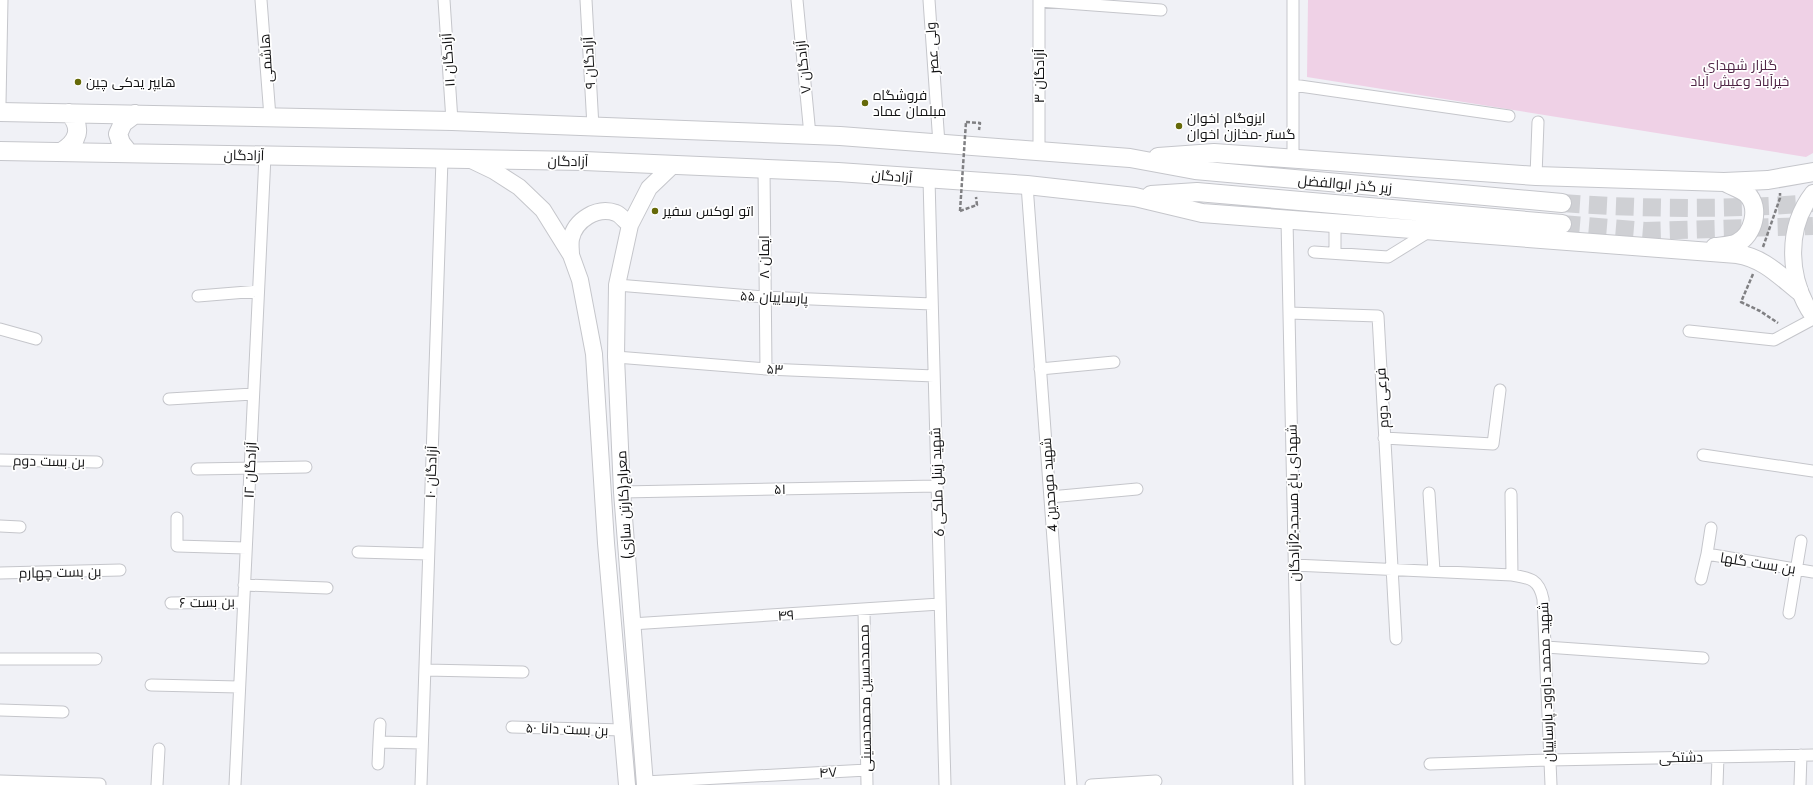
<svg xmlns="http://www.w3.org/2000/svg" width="1813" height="785" viewBox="0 0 1813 785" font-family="Jost,Cairo,sans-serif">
<rect width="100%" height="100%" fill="#f0f1f6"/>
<path fill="#efd1e6" d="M1308 0H1813V153L1806 157 1307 77Z"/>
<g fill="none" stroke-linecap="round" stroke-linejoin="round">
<path stroke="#cfd0d4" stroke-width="18" stroke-dasharray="18 9" stroke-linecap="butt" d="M1562 203C1645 209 1729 210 1813 203
M1562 224 1645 231 1813 226"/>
<defs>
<path id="street" d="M261 0 270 117
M444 0 452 121
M586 0 593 127
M797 0 810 135
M929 0 939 144
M1039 0V152
M1293 0V158
M1039 1 1161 10
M1293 85 1509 116
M0 103 2 0
M764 169 766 369
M1536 176 1538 122
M929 179 945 785
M1027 185 1071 785
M1287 220 1299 785
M1335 224V253
M1314 252 1388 257 1430 231
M617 285 764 297 932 304
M198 296 258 291
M1289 313 1378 316 1396 639
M0 329 36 339
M1689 331 1774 340 1813 319
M616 357 766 369 934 376
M1040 369 1114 362
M169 399 253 394
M1384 438 1493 444 1500 390
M1703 455 1813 471
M0 460 97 462
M197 469 306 467
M622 492 937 486
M1429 493 1434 571
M1511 494 1512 575
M1050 497 1137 489
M177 518V546L246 548
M0 526 20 527
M1711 528 1707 554 1813 572
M358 552 428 554
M1294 565 1512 575C1530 578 1539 579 1543 599L1551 785
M0 573 120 570
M1701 579 1707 554
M244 585 327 588
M171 603 243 602
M864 610 867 785
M1789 613 1801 541
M631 624 940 604
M1546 647 1703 658
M0 659H96
M425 670 523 672
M151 685 239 687
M0 710 63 712
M380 724 379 742 422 743
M512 727 623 730
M378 764 379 742
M1430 764 1549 760 1813 755
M0 781 100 784
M645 782 867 770
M157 785 159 749
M235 785 265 156
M421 785 442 159
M1091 785 1156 781
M1717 785 1718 757
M1800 785 1801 755"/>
<path id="secondary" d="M469 159 494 171 519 187 543 210 571 255 580 280 594 354 606 543 627 785
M1813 193C1785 229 1788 280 1813 316
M571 255C571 250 570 244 571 239 575 220 597 206 616 213 621 215 626 222 630 225
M645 785 622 492 616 357 617 285 630 225 649 188 673 165"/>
<path id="primary" d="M0 112 452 121 840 136 1130 158 1195 170 1562 203
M0 151 584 161 838 172 1027 185 1135 197 1202 213 1737 254C1763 258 1779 275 1799 291
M61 152C78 142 83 128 69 113
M129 153 121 143 118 134 123 123 135 114
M1158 157 1214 153 1536 176 1724 182 1768 180 1813 172
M1151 195 1197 192 1562 224
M1715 247C1722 246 1731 246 1737 243 1753 235 1761 208 1747 194 1742 189 1731 186 1725 182"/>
</defs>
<use href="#street" stroke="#c5c6cb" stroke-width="13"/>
<use href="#secondary" stroke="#c5c6cb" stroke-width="18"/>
<use href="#primary" stroke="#c5c6cb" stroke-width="20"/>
<path stroke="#808083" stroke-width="2.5" stroke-dasharray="4 2" stroke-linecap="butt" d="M966 122 980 123 979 130
M960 211 977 205 976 197
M1763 247 1780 198V193
M1753 274 1741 302 1760 311 1778 323"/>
<use href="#street" stroke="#fff" stroke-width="11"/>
<use href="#secondary" stroke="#fff" stroke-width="16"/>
<use href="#primary" stroke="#fff" stroke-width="18"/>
<path stroke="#808083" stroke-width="2.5" stroke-dasharray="4 2" stroke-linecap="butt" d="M960 211 966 122"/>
</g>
<g fill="#656908" stroke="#fff" stroke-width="1.5">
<circle cx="78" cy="82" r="4"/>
<circle cx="865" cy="103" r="4"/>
<circle cx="1179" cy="126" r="4"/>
<circle cx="655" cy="211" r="4"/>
</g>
<g text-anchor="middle" stroke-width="3.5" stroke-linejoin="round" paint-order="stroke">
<g font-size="14" fill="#131314" stroke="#fff">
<text transform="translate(932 48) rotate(-94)" y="5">ولی عصر</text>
<text transform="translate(266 58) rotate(-94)" y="5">هاشمی</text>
<text transform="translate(448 60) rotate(-94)" y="5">۱۱ آزادگان</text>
<text transform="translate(589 63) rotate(-93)" y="5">۹ آزادگان</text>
<text transform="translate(803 67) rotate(-96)" y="5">۷ آزادگان</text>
<text transform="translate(1039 76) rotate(-90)" y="5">۳ آزادگان</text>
<text transform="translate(244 155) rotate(1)" y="5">آزادگان</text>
<text transform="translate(568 161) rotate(1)" y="5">آزادگان</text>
<text transform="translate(892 176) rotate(5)" y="5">آزادگان</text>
<text transform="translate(1345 184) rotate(5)" y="5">زیر گذر ابوالفضل</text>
<text transform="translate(764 257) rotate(-90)" y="5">۸ ایمان</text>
<text transform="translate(774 297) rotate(3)" y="5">پارساییان ۵۵</text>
<text transform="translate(775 369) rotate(3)" y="5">۵۳</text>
<text transform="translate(1382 398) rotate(-93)" y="5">فرعی دوم</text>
<text transform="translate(49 461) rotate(1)" y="5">بن بست دوم</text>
<text transform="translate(250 470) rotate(-87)" y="5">۱۲ آزادگان</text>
<text transform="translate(431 472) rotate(-88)" y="5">۱۰ آزادگان</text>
<text transform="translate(937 482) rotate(-92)" y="5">6 شهید زینل ملکی</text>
<text transform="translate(1049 485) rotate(-94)" y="5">4 شهید موحدین</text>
<text transform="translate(780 489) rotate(-1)" y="5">۵۱</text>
<text transform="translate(1293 503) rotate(-91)" y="5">شهدای‌ باغ مسجد-2آزادگان</text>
<text transform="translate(624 505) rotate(-93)" y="5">معراج(کارتن سازی)</text>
<text transform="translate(1758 563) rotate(9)" y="5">بن بست گلها</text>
<text transform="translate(60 572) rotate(-1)" y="5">بن بست چهارم</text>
<text transform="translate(207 602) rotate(-1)" y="5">بن بست ۶</text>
<text transform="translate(786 615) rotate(-4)" y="5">۴۹</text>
<text transform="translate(1546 682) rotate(-92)" y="5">شهید محمد داوود پارساییان</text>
<text transform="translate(865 698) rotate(-91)" y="5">محمدحسین محمدحسینی</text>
<text transform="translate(567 729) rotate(2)" y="5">بن بست دانا ۵۰</text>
<text transform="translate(1681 757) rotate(-1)" y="5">دشتکی</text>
<text transform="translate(828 772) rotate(-3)" y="5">۴۷</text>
</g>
<g font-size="14" fill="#502546" stroke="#fff">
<text x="1740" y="70">گلزار شهدای<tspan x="1740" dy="16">خیرآباد وعیش آباد</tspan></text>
</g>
<g font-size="14" fill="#131314" stroke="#fff" text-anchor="start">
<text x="86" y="87">هایپر یدکی چین</text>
<text x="873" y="100">فروشگاه<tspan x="873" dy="16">مبلمان عماد</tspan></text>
<text x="1187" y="123">ایزوگام اخوان<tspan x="1187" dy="16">گستر -مخازن اخوان</tspan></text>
<text x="663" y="216">اتو لوکس سفیر</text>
</g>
</g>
</svg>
